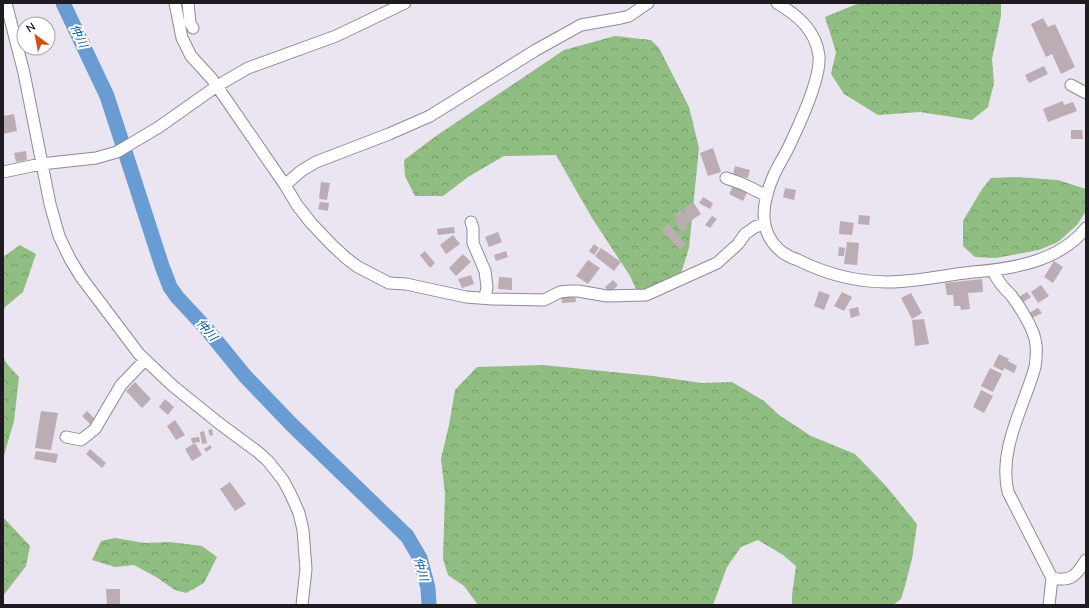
<svg xmlns="http://www.w3.org/2000/svg" width="1089" height="608" viewBox="0 0 1089 608" font-family="Mulish,'Noto Sans JP',sans-serif">
<defs>
<pattern id="forest-crowns" width="20" height="18" patternUnits="userSpaceOnUse"><rect width="20" height="18" fill="#90bd81"/><path d="M2 6a3 3 0 1 1 6 0M12 15a3 3 0 1 1 6 0" fill="none" stroke="#759969"/></pattern>
</defs>
<rect width="100%" height="100%" fill="#ebe4f1"/>
<path fill="url(#forest-crowns)" d="M859 3H1001V16L992 59 994 83 988 107 972 120 920 112 878 115 844 94 831 74 836 52 825 17Z
M615 36 651 40 659 48 689 107 699 148 689 248 679 280 652 291 636 289 630 276 592 218 556 155 504 156 468 177 443 196H415L405 176 404 160 436 136 564 50Z
M1017 177 1058 180 1086 189V211L1077 225 1058 242 1039 250 996 258 975 257 963 246V221L982 189 991 178Z
M20 245 36 254 23 292 5 307 3 312V257Z
M3 355 6 363 19 377 14 421 3 459Z
M543 365 653 376 702 383 732 382 764 401 779 415 811 436 855 454 886 486 917 524 912 559 905 586 901 599 893 605H792V595L796 566 783 555 758 540 741 547 727 567 713 605H478L464 586 448 575 443 559 445 494 441 459 449 425 455 390 477 367Z
M3 517 30 546 26 566 3 596Z
M115 538 145 543 170 542 202 546 217 557 204 583 186 593 175 590 156 577 134 565 115 567 92 560 101 541Z"/>
<g fill="none" stroke-linecap="round" stroke-linejoin="round">
<path stroke="#699cd2" stroke-width="15" d="M63 3 107 96 162 266 170 287 177 297 205 327 245 376 292 425 407 536 420 558 428 588 429 605"/>
</g>
<path fill="#bbadb3" d="M1043 18 1048 27 1055 24 1075 67 1061 74 1052 54 1046 57 1031 24Z
M1044 66 1048 74 1029 83 1025 75Z
M1063 101 1064 105 1073 102 1077 111 1048 122 1043 109Z
M14 114 17 131 3 134V116Z
M1071 130H1082L1083 139H1071Z
M713 148 721 172 708 176 700 153Z
M26 151 27 160 16 162 14 153Z
M735 166 750 170 748 178 733 174Z
M321 182 330 183 327 200 319 199Z
M734 184 748 191 743 201 729 194Z
M785 188 796 190 794 200 783 197Z
M703 197 713 203 710 209 699 203Z
M320 202 329 203 328 211 318 209Z
M693 202 701 214 686 224 688 228 682 232 675 221 678 219 675 215 681 210 684 214 686 213 683 209Z
M859 215 870 216 869 225 858 224Z
M712 216 717 219 710 228 705 225Z
M840 221 854 223 852 235 839 234Z
M669 224 686 244 679 249 662 230Z
M454 227 455 233 438 235 437 229Z
M498 232 502 242 489 247 485 237Z
M453 235 460 244 446 254 440 245Z
M847 242 859 243 857 265 844 264Z
M594 244 599 248 594 255 589 251Z
M839 247 845 248 844 256H838Z
M601 248 621 262 614 271 595 256Z
M425 251 435 263 430 268 420 255Z
M506 251 508 257 496 261 494 255Z
M463 254 471 262 456 276 449 268Z
M588 260 600 268 588 284 576 276Z
M1054 261 1063 267 1053 283 1044 277Z
M471 275 474 284 462 288 458 279Z
M499 277 512 278V290L498 289Z
M982 279 983 292 968 293 970 309 961 310 960 306H954L953 295H947L945 283Z
M613 280 618 285 610 293 605 287Z
M1041 285 1049 296 1038 303 1031 292Z
M819 291 830 295 824 310 814 306Z
M842 292 852 297 844 311 834 306Z
M1027 292 1031 297 1022 303 1019 297Z
M575 293 576 302 562 303 561 295Z
M911 293 922 313 912 319 901 298Z
M858 307 860 315 851 318 849 309Z
M1038 308 1042 313 1032 318 1029 313Z
M924 319 929 344 915 346 912 320Z
M999 354 1009 359 1008 361 1017 366 1014 373 1004 368 1003 371 993 366Z
M990 368 1002 374 993 392 981 386Z
M135 382 151 399 142 408 126 391Z
M981 390 993 396 984 413 973 407Z
M165 399 174 407 168 415 159 407Z
M41 411 58 413 51 450 35 448Z
M87 411 96 420 91 425 82 416Z
M175 420 185 435 176 440 167 426Z
M212 429 213 435 210 436 208 430Z
M204 431 207 443 202 444 200 432Z
M199 437 200 442 192 443 191 438Z
M195 443 202 455 192 461 185 449Z
M210 445 212 448 206 452 204 449Z
M90 449 106 463 102 468 86 454Z
M36 451 58 454 56 463 34 459Z
M230 482 246 504 235 511 220 489Z
M106 589H120V605H107Z"/>
<g fill="none" stroke-linecap="round" stroke-linejoin="round">
<defs>
<path id="minor" d="M6 3 24 73 50 204 59 236 70 259 81 277 139 354 173 386 220 424 258 452 268 461 283 480 291 495 299 513 303 530 306 569 302 605
M175 3 182 38 191 56 212 79 285 185 297 205 311 223 332 245 346 258 358 267 389 283 406 284 466 297 492 299 544 300 560 292 569 291H578L607 296 646 295 717 263 738 244 745 234 755 227 764 224
M188 3 190 23 193 28
M777 3C797 15 816 30 819 56 821 78 801 121 791 142 786 154 778 165 773 177 762 203 757 232 782 252 786 255 792 258 798 260 826 274 857 282 888 282 917 282 945 275 973 272 1013 269 1060 261 1086 228
M1071 85 1086 93
M3 172 41 164 96 158 117 152 159 127 217 86 248 68 336 36 405 3
M726 178 743 184 767 196
M285 185 301 171 316 162 389 134 430 116 536 50 581 25 621 18 629 16 648 3
M471 222 473 228V243L485 271 487 287 485 298
M993 270C997 281 1003 287 1011 295 1020 307 1035 330 1036 345 1037 353 1036 360 1035 367 1024 407 998 449 1008 492L1052 578 1049 605
M66 437 81 440 95 429 121 385 145 360
M1052 578C1071 582 1076 576 1086 560"/>
</defs>
<use href="#minor" stroke="#908a96" stroke-width="13"/>
<use href="#minor" stroke="#fff" stroke-width="11"/>
</g>
<g text-anchor="middle" stroke-width="4" stroke-linejoin="round" paint-order="stroke">
<g font-size="12" font-style="italic" fill="#065698" stroke="#fff">
<text transform="translate(79 36) rotate(65)" y="4">仲川</text>
<text transform="translate(207 330) rotate(49)" y="4">仲川</text>
<text transform="translate(421 569) rotate(75)" y="4">仲川</text>
</g>
</g>
<rect width="1089" height="608" fill="none" stroke="#1e1c20" stroke-width="8"/>
<g transform="translate(36 36) rotate(328)"><circle r="19" fill="#ffffff" stroke="#a5a4a6"/>
<path d="M0-3L7 15L0 10L-7 15Z" fill="#d44e17"/>
<text y="-6" font-size="11" font-weight="bold" text-anchor="middle" fill="#1e1c20">N</text>
</g>
</svg>
